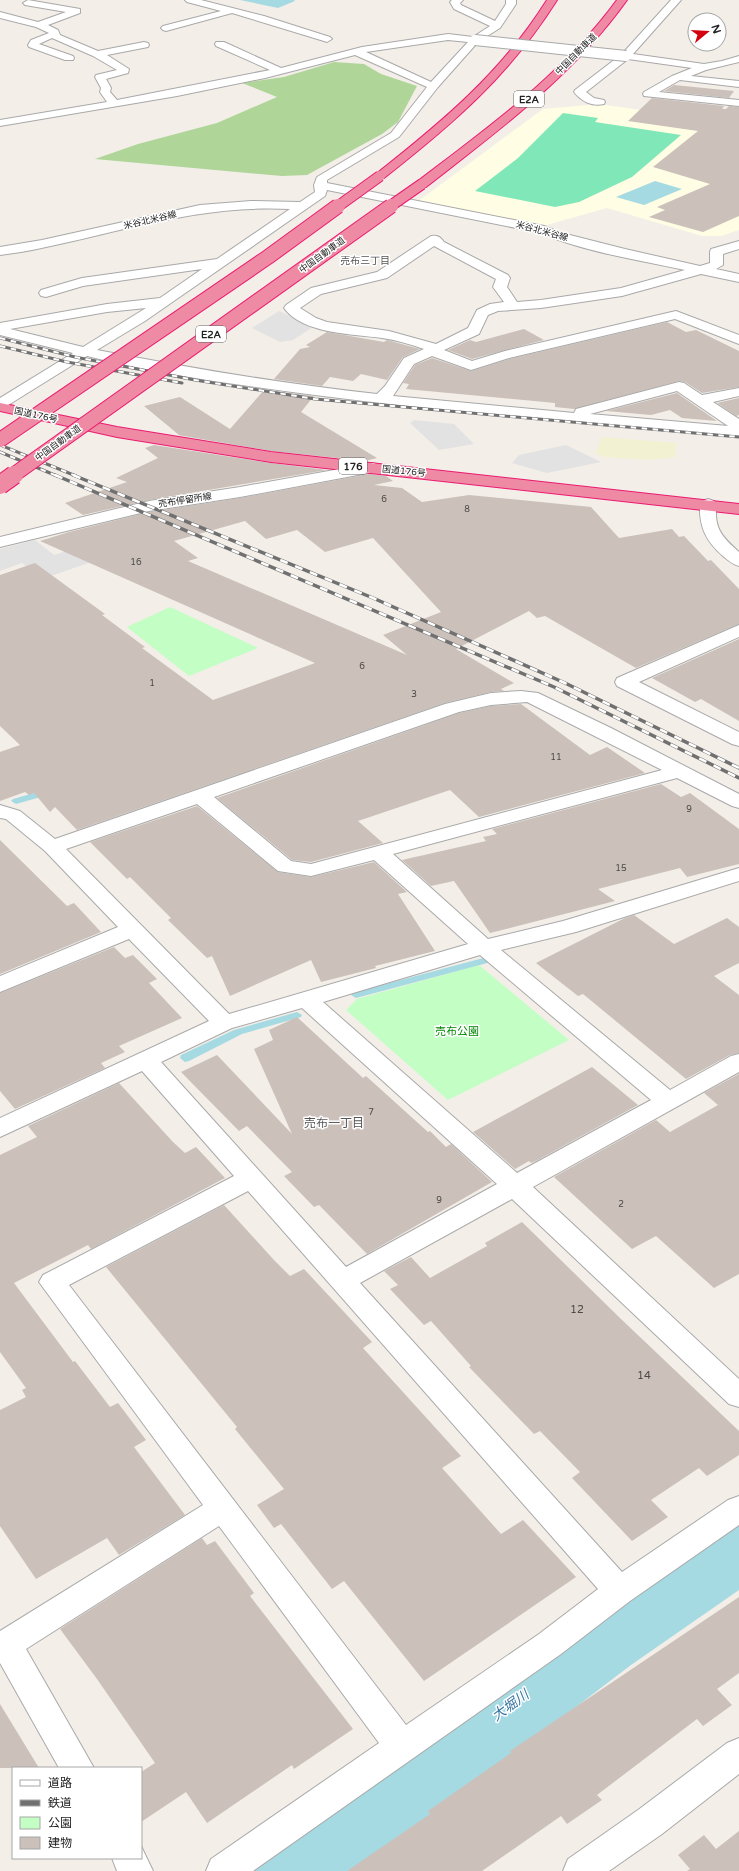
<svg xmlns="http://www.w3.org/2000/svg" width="739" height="1871" viewBox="0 0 739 1871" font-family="'Varela Round','Noto Sans JP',sans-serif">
<rect width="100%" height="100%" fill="#f3eee8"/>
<path fill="#fffde4" d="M599 104 739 124V230L721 236H702L607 208 543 226 417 202 543 109Z"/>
<path fill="#f2f2d2" d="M602 437 677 443 675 457 650 460 603 457 595 453Z"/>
<path fill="#afd599" d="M334 62 364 64 381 74 417 86 398 122 382 134 307 175 282 176 95 159 138 144 217 123 277 97 242 83 284 77Z"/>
<path fill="#c3fec4" d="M170 607 258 648 189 676 127 627Z
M479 965 569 1040 448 1100 346 1010 357 999Z"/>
<path fill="#80e8b8" d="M563 113 598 118 595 122 681 135 632 177 579 202 555 207 475 191 518 158Z"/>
<path fill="#e2e2e2" d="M279 311 313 327 293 340 280 342 252 328Z
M414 420 454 424 474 444 439 450 410 423Z
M566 445 601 462 547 473 512 463 519 455Z
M35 540 54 555 82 546 100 559 42 579 22 563 0 571V549Z"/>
<path fill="#a5dae3" d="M240 0H294L295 1 278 8Z
M655 181 682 189 644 205 616 197Z"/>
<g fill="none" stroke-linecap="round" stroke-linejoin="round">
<path fill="#a5dae3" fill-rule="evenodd" d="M48 789 51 790 53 792 51 794 16 804 11 801 13 799Z
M487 957 492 960 491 962 356 998 351 995 352 993Z
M297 1012 302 1015 301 1017 242 1034 189 1061 185 1062 180 1058 181 1055 234 1030Z"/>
<path fill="#a5dae3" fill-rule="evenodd" d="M739 1510V1590L631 1665 361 1871H238L251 1838 327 1787 571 1611 710 1520Z"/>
</g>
<path fill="#cbc0ba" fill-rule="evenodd" d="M674 85 734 91 729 98 664 91Z
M652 98 724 106 722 109H726L729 106 739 107V216L703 232 649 217 665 210 657 207 710 184 653 167 698 131 628 121Z
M667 322 686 332 696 330 739 351V387L702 393 685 382 679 381 574 409 555 407V403L406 389 409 384 403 383 415 365 432 358 471 371 509 359Z
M524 329 544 340 472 359 448 350 470 340 476 342Z
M327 332 384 342 387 340 420 349 403 357 387 380 361 374 353 381 330 377 322 386 274 379 300 349 310 347 306 345Z
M264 390 314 396 301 412 377 458 365 461 271 451 178 435H179L144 406 180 397 230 429Z
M677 393 717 421 682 418 670 410 651 415 606 411Z
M739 398V415L736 416 717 403Z
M154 445 271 463 327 470 149 500 83 515 65 503 127 482 116 478 158 458 145 448Z
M369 474 386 476 393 481 374 485 402 488 422 502 469 495 591 507 619 538 672 529 679 537 684 536 708 561 711 560 739 589V624L636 668 545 616 537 618 529 611 456 649 514 683 501 689 504 691 491 692 445 703 77 830 55 807 50 812 34 793 29 795 25 792 0 801V752L20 745 0 726V575L35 563 105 614 102 615 145 647 142 648 213 700 315 663 40 541 69 532 149 512 240 498ZM245 521 266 539 297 530 325 552 373 538 441 612 383 635 407 655 188 561 198 558 174 541Z
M739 639V721L701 699 695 702 652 678Z
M521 704 590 755 607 747 645 773 479 817 450 790 358 821 383 843 311 862 292 860 217 798 459 713 491 706Z
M661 784 681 797 690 793 739 829V864L687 877 680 868 598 889 615 901 490 933 454 881 431 886 402 860 486 841 483 837 497 834 492 829Z
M197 806 278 872 311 877 374 862 407 892 398 894 435 951 375 966 376 968 321 982 311 960 230 996 212 956 207 958 168 920 171 918 130 877 127 879 90 842Z
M0 840 67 906 74 903 101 932 0 974Z
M634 915 674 944 727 918 739 927V963L714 976 739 995V1053L730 1055 686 1079 583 994 578 996 536 963 625 918Z
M114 947 125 958 133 955 157 979 149 983 182 1018 119 1046 125 1052 101 1063 105 1068 15 1109 0 1091V993Z
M297 1017 363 1078 366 1076 428 1132 430 1131 446 1147 451 1144 492 1182 367 1254 319 1205 314 1207 284 1176 292 1172 247 1126 239 1131 181 1072 217 1055 292 1134 254 1049 273 1040 269 1030Z
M592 1067 638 1105 536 1161 531 1163 529 1161 515 1169 473 1132Z
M739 1074V1274L714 1288 656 1236 632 1249 554 1177 656 1120 670 1132 718 1105 704 1093Z
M119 1083 173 1142 185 1153 196 1147 225 1178 91 1249 88 1245 14 1283 73 1362 75 1361 110 1407 118 1403 146 1440 134 1447 185 1515 119 1555 107 1538 36 1579 0 1526V1410L26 1397 22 1390 26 1388 0 1352V1155L37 1137 28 1126Z
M224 1205 274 1260 290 1276 304 1269 372 1342 363 1348 461 1456 442 1468 501 1534 523 1520 576 1577 424 1681 344 1581 332 1589 281 1524 274 1528 257 1505 284 1489 235 1429 237 1427 106 1267Z
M522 1222 621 1319 739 1431V1455L707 1476 699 1468 651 1500 668 1517 632 1541 572 1478 580 1472 540 1431 534 1434 469 1367 471 1366 431 1321 424 1325 390 1289 398 1285 384 1271 411 1257 430 1278 487 1246 485 1243Z
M202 1538 207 1545 215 1541 254 1593 250 1596 353 1729 294 1769 292 1765 207 1823 186 1792 141 1822V1772L155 1763 97 1679 60 1629Z
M739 1597V1673L717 1689 732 1705 703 1726 697 1719 597 1795 602 1800 567 1824 561 1816 482 1871H347L430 1814 428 1811 511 1753 510 1751Z
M0 1704 39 1768H0Z
M739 1831V1871H687L690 1869 678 1855 704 1835 716 1849Z"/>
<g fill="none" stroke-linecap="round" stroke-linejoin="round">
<defs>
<path id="minor" d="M28 0 80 9V13L48 25 58 30 60 35 98 51 144 42 148 43 149 45 148 47 107 55 129 69 128 73 106 79 111 88 110 92 117 100 270 70 216 46 215 44 216 42H224L281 68 362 47 448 34 473 37 490 26 454 9 450 2 452 0H463L460 3 461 5 495 21 506 4V0H516V4L500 28 478 42 438 87 399 137 327 180V183L544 226 562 233 625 249 700 266 710 263V252L711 249 739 241V249L723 254V265L716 269 739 274V282L701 274 622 296 541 308 498 311 488 315 479 334 444 350 472 361 505 351 676 311 739 335V344L675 319 509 358 471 370 432 356 414 364 393 396 574 413 576 409 679 382 684 383 702 395 739 388V396L713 402 739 419V436C598 424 456 413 315 395 239 385 162 375 87 356L5 407 0 408V398L73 353 0 335V323L107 304 160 298 202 269 83 286 46 297 41 296 39 293 41 290 82 278 217 259 290 209C196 204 112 235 21 252L0 255V247L42 240 200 205 251 201 300 202 315 192 314 185 317 177 391 133 427 87 355 55 265 78 177 96 0 126V120L107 102 100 92 101 88 95 77 96 75 117 70 93 56 52 38 39 44 73 56 74 58 73 60H65L29 47 28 45 31 40 49 33 36 27 0 18V12L38 22 66 12 25 5 23 3ZM448 40 468 42 431 82 366 52ZM327 190 541 233C584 252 639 260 685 270L621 288 541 300 517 302 507 287 510 278 508 275 444 242C440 237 438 235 431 236L377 272 311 288 286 305 284 308C302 334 354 334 382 338 396 340 410 344 424 349L404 358 385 386 377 394C283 384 190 368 97 350L145 321 325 196ZM434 246 496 279 493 287 504 302 490 304 477 310 468 328 436 344 389 331 327 322 316 318 300 308 321 294 387 278ZM146 308 83 347 10 329 107 312ZM677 391 728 426 590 414Z
M185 0H201L264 16 330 37 332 39 327 42 324 41 232 13 166 31 163 30 161 28 163 26 221 11 187 2Z
M671 0H681L633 54 704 64 722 61 739 56V62L706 70 691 76 739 81V87L680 80 659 92 739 100V106L644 96 643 94 644 92 672 76 692 68 628 59 586 92 594 98 604 100 605 102 604 104C592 107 581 101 574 92L575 90 622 54Z
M373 463 379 465 381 468 379 471 240 497 149 511 0 547V537L149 501 240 487Z
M708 499 714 501C717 505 716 510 716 516 717 533 727 541 739 552V566C732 564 729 561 723 556 706 541 699 527 700 504L702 501Z
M739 625V637L639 682 739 732V746L732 744 617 686 615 682 617 678Z
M521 691 538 693 611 728 739 794V808L732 806 677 778 393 854 488 939 563 921 739 868V881L576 932 501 950 670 1090 731 1056 739 1054V1072L533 1187 739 1379V1407L729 1404 512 1199 360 1283 622 1572 728 1500 739 1496V1525L630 1601 561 1654 253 1871H206L211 1859 379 1743 219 1526 26 1649 94 1768H59L0 1663V1631L203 1505 39 1282 43 1275 234 1176 142 1071 0 1137V1118L209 1021 129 939 0 992V976L118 927 45 851 6 819 0 818V805L20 811 55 839 445 704 491 693ZM527 702 662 770 311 864 291 861 214 797 459 712 491 705ZM197 804 278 871 311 876 374 860 468 944 229 1014 66 849ZM480 955 651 1100 517 1173 323 1002ZM302 1008 497 1184 346 1267 161 1062 232 1028ZM248 1191 598 1589 539 1634 406 1725 69 1285Z
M739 1738V1774L662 1834 609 1871H563L568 1859 638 1810 727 1743Z
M141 1846 153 1871H117L112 1858H141Z"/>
<path id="highway" d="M547 0H557C509 76 454 123 384 178H376L374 176 376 174C442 122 502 72 547 0Z
M617 0H627C573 76 499 130 426 187H418L416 184 418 181C490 126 563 74 617 0Z
M0 403 117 427 271 452 739 504V514L271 462 117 437 0 411Z"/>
</defs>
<use href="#minor" stroke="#a9a9a9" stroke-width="2"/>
<use href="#highway" stroke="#eb1a70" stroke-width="2"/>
<use href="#minor" fill="#fff" fill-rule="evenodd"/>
<use href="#highway" fill="#ef8aa4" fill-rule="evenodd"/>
<defs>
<path id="rail-far1" d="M0 338 75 357 195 380 315 399 739 437
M0 346 67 362 182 383
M0 445 76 476
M0 452 57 476"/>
<path id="rail" d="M55 475 554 687 739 778
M73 475 373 598 565 683 739 768"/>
</defs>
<use href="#rail-far1" stroke="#707070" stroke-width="3"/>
<use href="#rail" stroke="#707070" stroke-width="3.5"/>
<use href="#rail-far1" stroke="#fff" stroke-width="2" stroke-dasharray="5.5" stroke-linecap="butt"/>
<use href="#rail" stroke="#fff" stroke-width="2.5" stroke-dasharray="8" stroke-linecap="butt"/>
<defs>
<path id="minor-bridge" d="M475 40 626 56"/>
<path id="highway-bridge-far2" d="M337 207 380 176
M389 207 422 184"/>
<path id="highway-bridge-far1" d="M0 440 268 257 338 206
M12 476 391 206"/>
<path id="highway-bridge" d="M0 485 14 475"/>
</defs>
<use href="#minor-bridge" stroke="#a9a9a9" stroke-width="12" stroke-linecap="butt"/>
<use href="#highway-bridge-far2" stroke="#eb1a70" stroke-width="12" stroke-linecap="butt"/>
<use href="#highway-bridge-far1" stroke="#eb1a70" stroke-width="16" stroke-linecap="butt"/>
<use href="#highway-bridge" stroke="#eb1a70" stroke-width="20" stroke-linecap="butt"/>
<use href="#minor-bridge" stroke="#fff" stroke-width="10"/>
<use href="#highway-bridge-far2" stroke="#ef8aa4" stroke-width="10"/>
<use href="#highway-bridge-far1" stroke="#ef8aa4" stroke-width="14"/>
<use href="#highway-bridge" stroke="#ef8aa4" stroke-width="18"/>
</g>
<g text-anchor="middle" stroke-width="3" stroke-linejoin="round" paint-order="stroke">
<g font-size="9" fill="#222" stroke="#fff">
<text transform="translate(576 54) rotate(-45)" y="3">中国自動車道</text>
<text transform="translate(150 220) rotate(-13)" y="3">米谷北米谷線</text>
<text transform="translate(542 231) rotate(15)" y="3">米谷北米谷線</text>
<text transform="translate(322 255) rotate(-36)" y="3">中国自動車道</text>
<text transform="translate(36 415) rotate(12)" y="3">国道176号</text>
<text transform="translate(58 443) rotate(-36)" y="3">中国自動車道</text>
<text transform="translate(404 471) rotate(6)" y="3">国道176号</text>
<text transform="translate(185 500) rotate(-9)" y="3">売布停留所線</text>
</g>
<g font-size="9" fill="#4c4a48">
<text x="384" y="502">6</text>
<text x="467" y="512">8</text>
<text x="136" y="565">16</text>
<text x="362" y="669">6</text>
<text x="152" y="686">1</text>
<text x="414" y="697">3</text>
<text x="556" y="760">11</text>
<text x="689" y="812">9</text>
<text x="621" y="871">15</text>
<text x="371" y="1115">7</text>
<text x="439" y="1203">9</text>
<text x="621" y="1207">2</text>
</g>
<g fill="#fff" stroke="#646464" stroke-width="1">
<rect x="514" y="91" width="30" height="16" rx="3"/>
<rect x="196" y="326" width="30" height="16" rx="3"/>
<rect x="339" y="458" width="28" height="16" rx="3"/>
</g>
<g font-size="10" font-weight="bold" fill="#222">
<text x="529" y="103">E2A</text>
<text x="211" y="338">E2A</text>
<text x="353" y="470">176</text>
</g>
<g font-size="10" fill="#555" stroke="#fff">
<text x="365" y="264">売布三丁目</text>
</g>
<g font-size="11" fill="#038805" stroke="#fff">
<text x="457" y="1035">売布公園</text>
</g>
<g font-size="11" fill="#4c4a48">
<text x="577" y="1313">12</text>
<text x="644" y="1379">14</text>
</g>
<g font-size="12" fill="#555" stroke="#fff">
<text x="334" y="1127">売布一丁目</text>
</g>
<g font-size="14" font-style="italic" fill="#3c76a2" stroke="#fff">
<text transform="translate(510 1705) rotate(-36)" y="5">大堀川</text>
</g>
</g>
<rect x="12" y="1767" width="130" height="92" fill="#ffffff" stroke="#a7a7a7"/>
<rect x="20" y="1780" width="20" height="6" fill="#ffffff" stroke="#a7a7a7"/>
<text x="48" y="1787" font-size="12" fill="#222222">道路</text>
<rect x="20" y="1800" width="20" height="6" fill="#707070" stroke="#a7a7a7"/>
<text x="48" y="1807" font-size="12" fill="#222222">鉄道</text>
<rect x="20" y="1817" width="20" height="12" fill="#c3fec4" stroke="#a7a7a7"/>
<text x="48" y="1827" font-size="12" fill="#222222">公園</text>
<rect x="20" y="1837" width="20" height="12" fill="#cbc0ba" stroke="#a7a7a7"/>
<text x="48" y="1847" font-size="12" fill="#222222">建物</text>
<g transform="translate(707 32) rotate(72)"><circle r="19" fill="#ffffff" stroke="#a7a7a7"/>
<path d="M0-3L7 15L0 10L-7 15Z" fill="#d3000f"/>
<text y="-6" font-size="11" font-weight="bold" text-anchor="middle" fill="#222222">N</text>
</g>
</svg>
